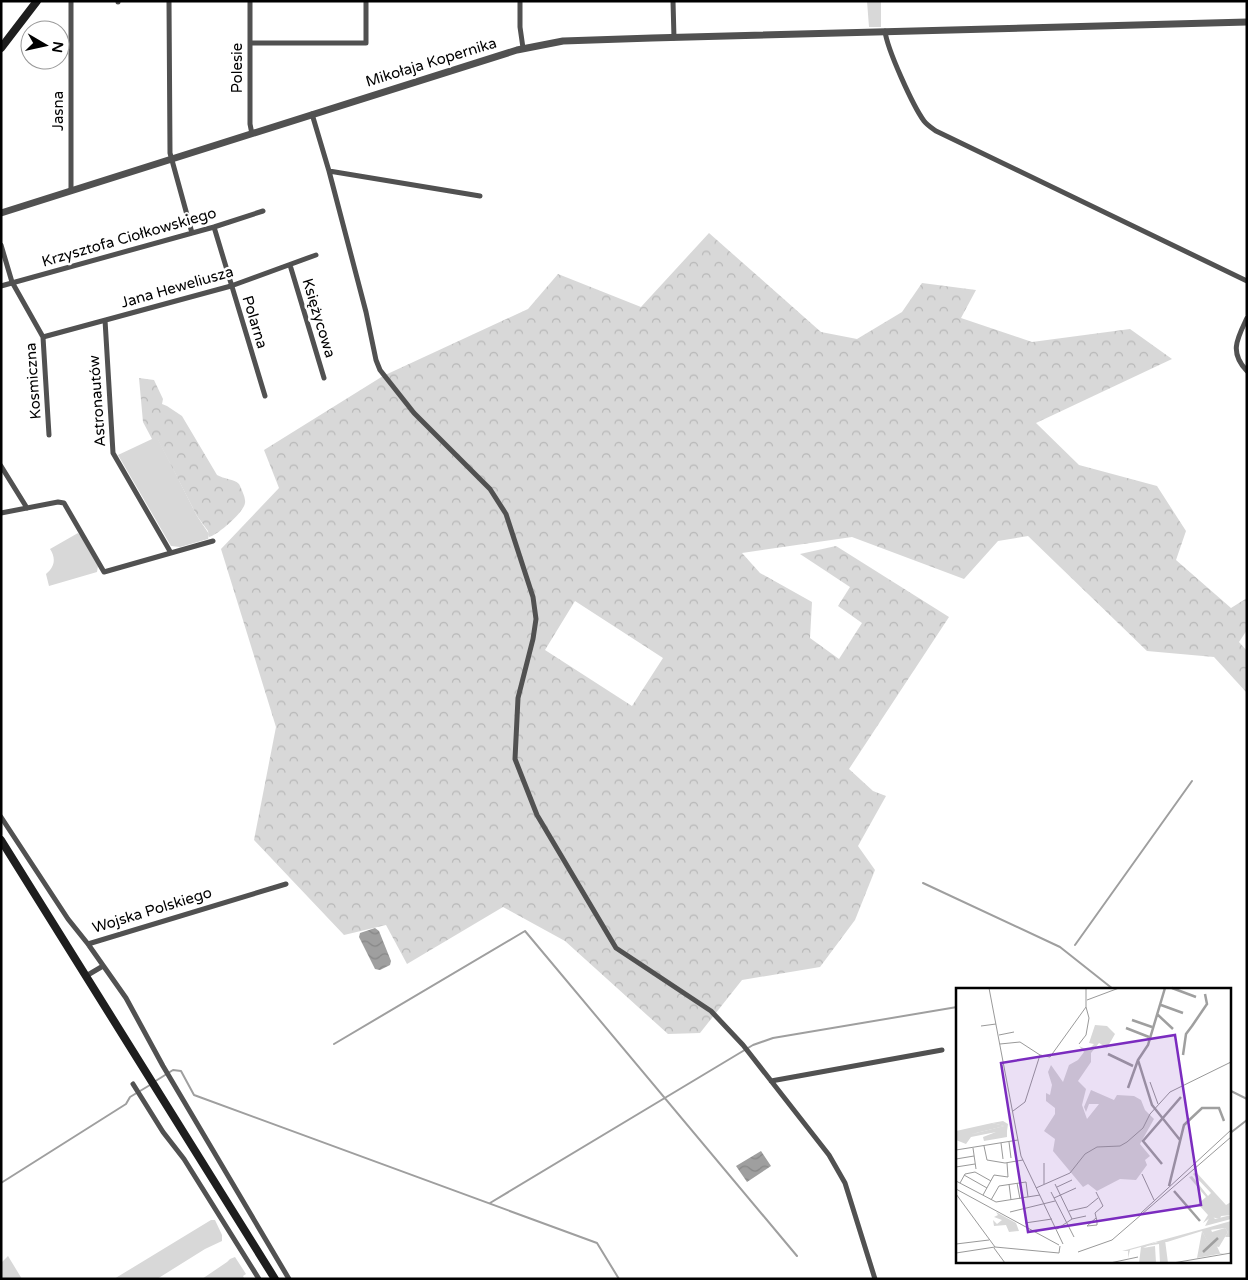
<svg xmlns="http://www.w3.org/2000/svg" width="1248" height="1280" viewBox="0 0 1248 1280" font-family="'Varela Round',sans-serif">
<defs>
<pattern id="forest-crowns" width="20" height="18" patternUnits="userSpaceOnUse" patternTransform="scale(1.25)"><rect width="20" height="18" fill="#d8d8d8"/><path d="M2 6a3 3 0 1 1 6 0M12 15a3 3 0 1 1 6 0" fill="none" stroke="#b8b8b8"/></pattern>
<pattern id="water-waves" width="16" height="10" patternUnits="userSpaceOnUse" patternTransform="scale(1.25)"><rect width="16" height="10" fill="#9f9f9f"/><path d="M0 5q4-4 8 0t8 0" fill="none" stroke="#878787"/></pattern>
</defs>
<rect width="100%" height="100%" fill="#fff"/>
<path fill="#d8d8d8" d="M867 1H881V27H869Z
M152 439H158L197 516 209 534 208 539 180 547 171 546 118 455Z
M78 533 81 536 98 566 97 572 49 586 46 574C55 567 56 558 50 549Z
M211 1220H215L222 1235V1241L205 1249 157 1279H114Z
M8 1256 22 1279H1V1263Z
M235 1257 246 1274 243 1276 244 1278 202 1279 227 1262 230 1259Z"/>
<path fill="url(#forest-crowns)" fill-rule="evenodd" d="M709 233 821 332 857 339 902 312 922 283 976 290 961 318 1032 342 1130 329 1172 359 1036 423 1079 465 1157 486 1186 531 1176 560 1231 608 1247 598V630L1239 642 1247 651V693L1214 657 1147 651 1028 536 998 541 964 579 852 537 742 553 760 573 812 602 810 638 839 659 862 623 838 606 850 587 800 554 836 546 949 617 849 769 873 791 886 796 858 846 875 870 855 920 820 967 742 980 700 1033 668 1034 565 941 503 907 407 964 386 925 344 935 254 840 276 727 221 549 279 488 264 450 383 376 528 309 558 274 641 307ZM575 601 663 658 632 706 545 650Z
M139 378 154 380 163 399 162 404 167 406 182 416 217 475C224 479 234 479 239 484 241 488 246 498 245 503 244 512 218 535 209 537L208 531 197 516 158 440 152 439 143 422Z"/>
<path fill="url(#water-waves)" d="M375 928 379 931 391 961 390 965 380 970 375 969 359 937 360 933Z
M761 1151 771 1166 747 1182 736 1166Z"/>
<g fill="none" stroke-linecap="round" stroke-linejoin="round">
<path stroke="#9f9f9f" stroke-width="2" d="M923 883 1060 947 1113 989
M1075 945 1192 781
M334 1044 525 931 797 1256
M154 1082 173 1070 181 1071 194 1095 597 1243 619 1279
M1229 1090 1247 1099
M1229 1134 1247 1120
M1 1183 126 1104 130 1097 150 1085
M490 1203 753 1045 773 1038 957 1007"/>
<path stroke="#515151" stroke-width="5" d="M71 1V191
M169 1 170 153 192 233
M250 1V124L252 134
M520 1V27L523 48
M673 1 674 38
M118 2V1
M885 31C887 49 913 106 924 121 927 125 932 128 936 131L1247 281
M250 43H366V1
M312 114 329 171 366 312 376 360 380 370 414 413 490 489 506 514 533 597 536 619 533 639 518 698 515 759 537 815 616 948 711 1011 743 1045 829 1155 845 1183 875 1279
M329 171 480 196
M214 227 265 396
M1 245 12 282 43 337 49 435
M290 265 324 378
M1 286 214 227 263 211
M1247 318C1237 339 1229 352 1247 371
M105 320 113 453 171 553
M43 337 231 286 316 255
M1 466 27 508
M1 513 58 502 64 503 104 572 213 541
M1 817 68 919 88 944 126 998 163 1066 289 1279
M88 944 286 884
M86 976 103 966
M771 1081 942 1050
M133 1084 163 1132 184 1159 259 1279"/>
<path stroke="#515151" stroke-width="7" d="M1 213 517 50 563 41 652 38 1247 22"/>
<path stroke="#1e1e1e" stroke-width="8" d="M1 48 37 1
M1 840 275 1279"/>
</g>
<g text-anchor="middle" stroke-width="5" stroke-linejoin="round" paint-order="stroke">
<g font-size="15" fill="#000" stroke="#fff">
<text transform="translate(431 62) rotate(-17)" y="5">Mikołaja Kopernika</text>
<text transform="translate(237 68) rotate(-90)" y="5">Polesie</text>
<text transform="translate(58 111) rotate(-90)" y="5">Jasna</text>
<text transform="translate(129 237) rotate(-16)" y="5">Krzysztofa Ciołkowskiego</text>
<text transform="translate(177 287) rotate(-16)" y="5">Jana Heweliusza</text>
<text transform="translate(319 318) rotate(73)" y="5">Księżycowa</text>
<text transform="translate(255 322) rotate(73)" y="5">Polarna</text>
<text transform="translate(33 381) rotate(-94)" y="5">Kosmiczna</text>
<text transform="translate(97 401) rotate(-94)" y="5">Astronautów</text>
<text transform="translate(152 910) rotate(-17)" y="5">Wojska Polskiego</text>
</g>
</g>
<g transform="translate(956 988)">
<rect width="275" height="275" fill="#fff"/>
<path d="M47 133 52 136 51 143 16 146 48 138 36 135ZM240 184 270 217 275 214V227L265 228 264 231 255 229 247 235 252 227 242 216 250 209 233 189 236 188 252 208 255 205 237 186ZM254 239 256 244 269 240 272 244 263 259 253 257 246 243 211 254H200L187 260 199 258 200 275H183L185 259 174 262 172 270V263H166Z" fill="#d8d8d8"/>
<path d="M139 37 151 38 159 46 151 60 143 55 135 65V74L122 93 130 101 126 117 131 131 143 116H133L130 124 128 119 135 102 158 112 161 107 178 108 185 112 189 122 198 131 184 156 194 168 189 172 191 177 180 192 164 191 141 203 132 196 127 199 97 163 99 151 88 143 99 126V120L90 113V105L94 107 96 97 92 84 95 77 107 94 113 77 122 72 128 64 123 58 132 62 138 56 133 55ZM36 135 49 138 16 146 44 141 51 143V149L28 153 27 149 40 144 15 149 10 156 0 152V143ZM40 224 60 235 63 243 53 244 50 237 38 238 37 232 41 236 46 232 38 229 42 227ZM255 226 259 231 275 227V231L249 238ZM275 233V249H269L272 244 269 240 254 242V239ZM246 243 253 256 259 254 264 265H268L241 270ZM209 252 212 275H204L203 256 184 259Z" fill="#d8d8d8"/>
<path fill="none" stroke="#9f9f9f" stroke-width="2.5" d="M209 0 192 57 182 72 196 117 224 152M216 0 240 9M205 17 227 25M202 27 217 41M176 32 196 39M236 38 251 16 249 6M170 40 193 49M152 66 177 78M227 67 230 46 236 38M172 100 182 72M206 176 187 153 225 109M213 198 228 137 246 120H263L268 133M218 203 244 233M247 264 262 250"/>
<path fill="none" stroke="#999" stroke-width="1" d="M33 0 65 168 107 256M131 12 163 0M25 38 40 36M43 47 58 44M44 56 64 54 84 67 94 69 130 19V0M123 56 130 47 133 30 130 19M194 94 202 116M57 123 69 114 84 67M53 154 55 170M45 155 47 171M28 158 31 172 49 175 67 172M17 160 20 181M0 162 62 152M0 171 18 168M0 179 19 176M186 186 198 212M8 187 31 200M38 187 52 189 51 175M0 193 40 214 84 207M4 195 9 186 19 184 35 193M61 195 64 211M53 196 55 212M88 196V175M99 196 116 231M101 199 116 192M80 200 114 185 129 166 141 159 164 158 171 154 187 140 194 126 214 104 275 74M0 201 103 257M95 204 118 249M0 206 39 259 103 265 104 258M27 207 38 187M98 210 120 200M35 212 43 198 70 194 72 209M113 223 131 219 142 210M54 224 99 213M185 225 275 142M140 230 131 238 141 237V233L139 225 147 218 140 204M69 235 96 231M101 241 116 231 130 228M0 256 33 252M38 260 49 275M122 264 156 252 275 149M0 265 39 259M154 275 182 269M217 275 275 265"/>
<path fill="#7b2cbf" fill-opacity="0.15" stroke="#7b2cbf" stroke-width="2.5" d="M219 47 245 217 72 244 45 75Z"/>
<rect width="275" height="275" fill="none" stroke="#000" stroke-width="2.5"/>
</g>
<rect width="1248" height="1280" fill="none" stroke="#000000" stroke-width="5"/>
<g transform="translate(45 45) rotate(99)"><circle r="24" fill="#ffffff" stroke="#999999"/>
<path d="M0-4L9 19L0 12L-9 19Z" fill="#000000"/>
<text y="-8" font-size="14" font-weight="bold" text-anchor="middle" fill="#000000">N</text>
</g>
</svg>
